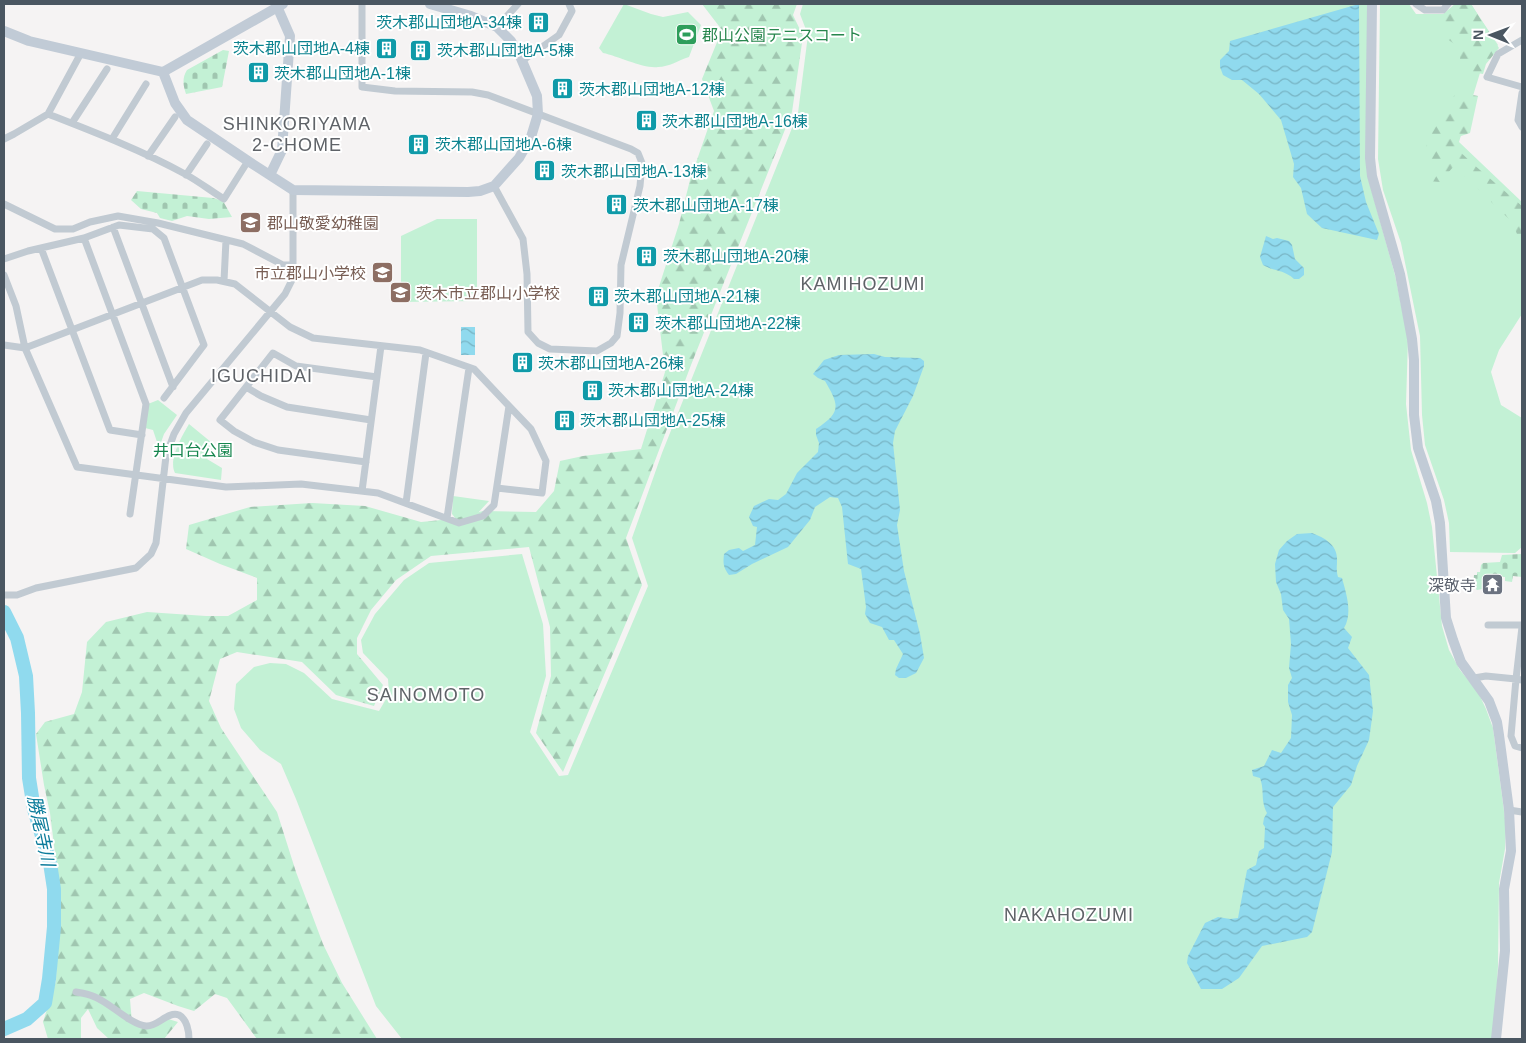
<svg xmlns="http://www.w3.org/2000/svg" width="1526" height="1043" viewBox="0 0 1526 1043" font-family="Arial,'Noto Sans JP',sans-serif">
<defs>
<pattern id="forest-firs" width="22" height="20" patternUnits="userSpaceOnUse" patternTransform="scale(1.25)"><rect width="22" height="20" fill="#c3f1d5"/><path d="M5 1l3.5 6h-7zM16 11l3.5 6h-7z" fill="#a0c6b0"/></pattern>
<pattern id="cemetery-stones" width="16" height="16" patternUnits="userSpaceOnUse" patternTransform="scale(1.25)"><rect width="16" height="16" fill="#c3f1d5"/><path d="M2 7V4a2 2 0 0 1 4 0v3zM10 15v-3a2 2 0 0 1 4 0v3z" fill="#a0c6b0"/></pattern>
<pattern id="water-waves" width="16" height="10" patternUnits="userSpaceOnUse" patternTransform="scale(1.25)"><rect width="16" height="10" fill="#90daee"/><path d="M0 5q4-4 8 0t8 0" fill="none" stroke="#78b4c4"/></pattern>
</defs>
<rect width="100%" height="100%" fill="#f5f3f3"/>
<path fill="#c3f1d5" d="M624 4 651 14 663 17 688 12 701 25 689 57C679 60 669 67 658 67 644 69 618 56 603 53L599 48Z
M803 4H1369L1367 174 1395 275 1408 339 1406 404 1411 450 1427 503 1432 527 1442 626 1449 650 1460 670 1478 692 1486 709 1493 728 1506 826 1505 849 1499 883 1498 966 1495 1019 1492 1039H402L376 1006 296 799 281 764 260 750 241 728 234 709 236 684 254 667 270 663 286 664 304 673 332 699 379 711 389 694 388 679 363 653 361 640 375 614 404 580 429 563 522 554 543 624 546 676 530 732 559 776 568 775 648 586 632 538 662 453 798 113 808 35 800 14Z
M1380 4H1409L1416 14H1443L1455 4H1471L1498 45 1483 63 1459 142 1522 202V314L1499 350 1491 372 1501 405 1522 418V547L1515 553 1450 552 1449 523 1444 500 1425 445 1422 415 1420 336 1401 243 1383 190 1378 159Z
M437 219H477V301L401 302V236Z
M158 400 177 415 164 434 159 448 153 430 145 428 148 404Z
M189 424 217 447 207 459 222 468 221 480 175 473C168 460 182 436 189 424Z
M453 496 489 501 476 515 456 519 452 514Z"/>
<path fill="url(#forest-firs)" d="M702 4H797L793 15 803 36 792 112 691 365 626 538 642 585 563 772 536 733 551 676 550 627 529 547 431 556 396 580 371 610 357 638V654L383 685 374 706 336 695 302 662 237 652 220 659 209 701 221 728 277 812 296 872 323 944 342 983 377 1039H257L227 998 215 994 194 1011 178 1006 144 993 130 999 132 1023 143 1028 162 1017 178 1022 164 1039H109L97 1028 88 1009 81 1018V1038L78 1039H48L43 1022 56 981 58 918 55 853 50 813 44 785 36 734 45 722 74 714 82 692 87 642 106 622 147 612 206 616H228L257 600V578L220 564 186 549 189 525 250 507 312 503 365 506 421 522 452 519 483 511 536 512 554 491 560 461 583 456 641 449 665 372 656 296 679 224 690 180 714 111 702 79 722 30Z
M1460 4H1471L1499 48 1486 64 1483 74 1460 70V48L1443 36 1447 26 1443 19Z
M1457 92 1478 96 1470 133 1458 137 1456 148 1473 164 1522 206V246L1512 222 1454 166 1440 182 1428 181 1426 131Z"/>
<path fill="url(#cemetery-stones)" d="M223 50 229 51 222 87 186 94C183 85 182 78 187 70Z
M137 191 213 198 223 201 232 217 209 219 187 216 172 221 160 218 157 213 141 209 131 200Z
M1522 554V577L1513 576 1512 582 1505 581V577H1483V589L1477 590 1473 586 1474 575H1477V572H1480L1481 565 1483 563 1500 562 1502 555Z"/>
<path fill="url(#water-waves)" d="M1359 4 1360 176 1366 202 1379 234 1377 240 1322 228 1307 214 1301 188 1293 177 1294 164 1281 120 1259 94 1242 80H1232L1223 75 1220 67V60L1229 51 1230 41Z
M1266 236 1273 239 1277 238 1289 241 1292 245 1295 259 1304 268V275L1299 279H1294C1283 269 1275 272 1263 265L1260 257Z
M461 327H475V355H461Z
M874 354 885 357 920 358 924 361V366L913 396 895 431 893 443 900 510 897 525 904 571 920 634 924 658 916 673 906 678H899L895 675 896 669 903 654 894 640H889L882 627 870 623 865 614 866 607 861 569 848 564 842 507 838 498 830 497 815 507 810 520 788 547 752 564 736 574 729 575C723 567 723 563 724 554L729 550 739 548 743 551 755 545 757 527 753 526 749 517 754 506 769 499 778 500 786 494 797 473 818 452 819 443 816 435V429C842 412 839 405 825 381L818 378 813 374 824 360 839 355Z
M1312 533C1325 538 1338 545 1337 561 1337 568 1336 569 1338 577L1342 578C1346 593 1353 613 1344 628L1352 637 1348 648 1369 675 1373 711 1369 740 1357 766 1351 785 1333 807 1332 852 1312 932 1307 937 1262 946 1239 978 1222 989H1201L1187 963 1188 956 1205 923 1218 917 1230 919 1238 918 1247 870 1256 865 1259 851 1264 848 1265 827 1263 824 1264 818 1267 813C1260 799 1265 792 1260 778L1253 776 1252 770 1264 766 1272 750 1281 753 1291 738 1292 715 1288 702V685L1292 678 1289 668 1291 644 1289 619 1283 610 1281 594 1276 582 1275 564 1279 550 1287 541 1297 534Z"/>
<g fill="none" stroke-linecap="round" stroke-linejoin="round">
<path stroke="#90daee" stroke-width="14" d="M4 612 17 638 26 676 28 713 29 778 34 809 50 863 54 889V927L49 979 45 1003 27 1019 4 1029"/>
<path stroke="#c1cad2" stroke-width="7" d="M362 4V87L395 91 472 92 488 95 631 149 638 153 642 163 640 186 621 265 620 313 617 336 611 343 597 351 550 349 538 343 528 332 527 274 523 239 494 186
M1416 4 1425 10H1443L1448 4
M497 27 518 4
M1522 40 1498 54 1487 77 1522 87
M522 61 559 35 572 11 569 4
M1522 93 1518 120 1522 127
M48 114C94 132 141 150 185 174 198 181 211 191 224 199L248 161
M72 123 107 69
M4 139 14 134 48 114 81 53
M112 139 146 84
M148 156 175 117
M186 175 207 144
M4 204 55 229H73L90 222 118 216 158 223 243 244 283 265H293
M113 227 173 387
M84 238 146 404 130 514
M41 248 110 430 142 435
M4 259 28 251 84 238 119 225 153 229 164 238 204 345 164 398
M4 275 16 306 25 348 202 280H217L235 284 290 327 313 338 420 350 474 369 509 406 494 505 483 516 459 523 378 493 301 484 226 487 77 467 25 348 4 345
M224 281 226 240
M246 387 261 396 287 407 371 420
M366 462 278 450 254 442 234 431 220 420 273 353 296 366 377 377
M497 488 542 493 546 461 531 429 509 406
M362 491 381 346
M406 503 426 353
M447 518 469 368
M4 595H17L36 588 136 568 151 554 156 543 166 456 174 434 186 413 285 294 293 278V190
M1488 625H1522
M1474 678 1486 676 1516 679 1522 627
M1522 680 1516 679 1511 736 1515 746 1522 748
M1509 810 1522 812
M76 992C82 993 89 994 95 997 110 1003 130 1024 146 1026 158 1027 167 1011 179 1015 187 1019 189 1032 189 1039"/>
<path stroke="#c1cbd6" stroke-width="10" d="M1372 4 1370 158 1372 176 1400 274 1412 339 1414 360V415L1418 448 1436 501 1440 523 1446 618 1453 640 1461 662 1489 701 1497 722 1499 735 1509 810 1511 851 1504 889 1505 951 1496 1039
M4 31 29 41 163 72 283 4
M163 72 175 103 187 120 248 161 293 190 468 192 480 191 494 186 519 158 531 137 538 114 537 96 520 56 511 41 497 27 471 16 430 4
M270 175 282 150 290 36 276 4"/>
</g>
<defs>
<symbol id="building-square" viewBox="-11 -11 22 22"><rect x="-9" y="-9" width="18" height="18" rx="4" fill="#0f9aa8" stroke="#fff"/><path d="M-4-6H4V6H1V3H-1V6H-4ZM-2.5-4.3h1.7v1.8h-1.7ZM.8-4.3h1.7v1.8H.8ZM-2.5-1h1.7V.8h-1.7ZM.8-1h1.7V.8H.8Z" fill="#fff"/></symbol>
<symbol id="stadium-square" viewBox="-11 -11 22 22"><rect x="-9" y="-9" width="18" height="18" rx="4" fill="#2e9e5b" stroke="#fff"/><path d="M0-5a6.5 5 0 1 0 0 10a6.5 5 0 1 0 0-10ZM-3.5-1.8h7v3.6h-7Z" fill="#fff"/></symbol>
<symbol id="school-square" viewBox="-11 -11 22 22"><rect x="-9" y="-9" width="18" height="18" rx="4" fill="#8d6e63" stroke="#fff"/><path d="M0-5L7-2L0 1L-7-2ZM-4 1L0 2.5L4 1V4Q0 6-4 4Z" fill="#fff"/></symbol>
<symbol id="temple-square" viewBox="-11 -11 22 22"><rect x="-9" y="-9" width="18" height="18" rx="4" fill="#6b7280" stroke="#fff"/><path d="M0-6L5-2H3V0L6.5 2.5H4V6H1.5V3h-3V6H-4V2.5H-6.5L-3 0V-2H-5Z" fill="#fff"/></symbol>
</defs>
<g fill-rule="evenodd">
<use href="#building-square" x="526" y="10" width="25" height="25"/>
<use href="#stadium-square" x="674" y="22" width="25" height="25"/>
<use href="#building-square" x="374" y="36" width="25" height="25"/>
<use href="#building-square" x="408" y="38" width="25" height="25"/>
<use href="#building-square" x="246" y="60" width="25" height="25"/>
<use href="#building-square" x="550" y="76" width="25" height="25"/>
<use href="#building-square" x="634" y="108" width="25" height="25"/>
<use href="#building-square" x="406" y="132" width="25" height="25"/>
<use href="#building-square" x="532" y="158" width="25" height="25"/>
<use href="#building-square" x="604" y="192" width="25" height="25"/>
<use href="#school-square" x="238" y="210" width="25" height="25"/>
<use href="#building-square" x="634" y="244" width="25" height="25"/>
<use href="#school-square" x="370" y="260" width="25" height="25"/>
<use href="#school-square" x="388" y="280" width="25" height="25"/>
<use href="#building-square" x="586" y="284" width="25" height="25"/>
<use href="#building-square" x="626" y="310" width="25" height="25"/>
<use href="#building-square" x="510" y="350" width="25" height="25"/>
<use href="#building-square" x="580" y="378" width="25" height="25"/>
<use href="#building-square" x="552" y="408" width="25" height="25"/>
<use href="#temple-square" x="1480" y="572" width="25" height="25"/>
</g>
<g text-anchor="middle" stroke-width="4" stroke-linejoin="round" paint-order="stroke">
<g font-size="16" fill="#0d838f" stroke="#fff" text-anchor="start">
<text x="522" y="28" text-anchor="end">茨木郡山団地A-34棟</text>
<text x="370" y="54" text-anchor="end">茨木郡山団地A-4棟</text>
<text x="437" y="56">茨木郡山団地A-5棟</text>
<text x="274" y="79">茨木郡山団地A-1棟</text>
<text x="579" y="95">茨木郡山団地A-12棟</text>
<text x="662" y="127">茨木郡山団地A-16棟</text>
<text x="435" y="150">茨木郡山団地A-6棟</text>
<text x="561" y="177">茨木郡山団地A-13棟</text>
<text x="633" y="211">茨木郡山団地A-17棟</text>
<text x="663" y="262">茨木郡山団地A-20棟</text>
<text x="614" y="302">茨木郡山団地A-21棟</text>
<text x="655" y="329">茨木郡山団地A-22棟</text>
<text x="538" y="369">茨木郡山団地A-26棟</text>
<text x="608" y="396">茨木郡山団地A-24棟</text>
<text x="580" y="426">茨木郡山団地A-25棟</text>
</g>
<g font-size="16" fill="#27864d" stroke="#fff" text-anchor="start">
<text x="702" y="41">郡山公園テニスコート</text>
</g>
<g font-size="16" fill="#785e54" stroke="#fff" text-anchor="start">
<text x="267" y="229">郡山敬愛幼稚園</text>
<text x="366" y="279" text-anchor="end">市立郡山小学校</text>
<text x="416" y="299">茨木市立郡山小学校</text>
</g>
<g font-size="16" fill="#17864f" stroke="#fff">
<text x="193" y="456">井口台公園</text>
</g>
<g font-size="16" fill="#5b616d" stroke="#fff" text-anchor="end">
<text x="1476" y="591">深敬寺</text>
</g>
<g font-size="18" letter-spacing="1" fill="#5f6368" stroke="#fff">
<text x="297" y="130">SHINKORIYAMA<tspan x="297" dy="21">2-CHOME</tspan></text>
<text x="863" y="290">KAMIHOZUMI</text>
<text x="262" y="382">IGUCHIDAI</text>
<text x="426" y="701">SAINOMOTO</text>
<text x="1069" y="921">NAKAHOZUMI</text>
</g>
<g font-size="18" font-style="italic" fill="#0c7c9b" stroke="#fff">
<text transform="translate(41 831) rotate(78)" y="6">勝尾寺川</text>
</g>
</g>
<rect width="1526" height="1043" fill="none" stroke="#4a5661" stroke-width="10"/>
<g transform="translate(1491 35) rotate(271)" stroke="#ffffff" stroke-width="4" paint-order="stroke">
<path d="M0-4L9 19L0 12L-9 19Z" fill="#4a5661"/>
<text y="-8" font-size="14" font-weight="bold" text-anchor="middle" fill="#4a5661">N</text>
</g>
</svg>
